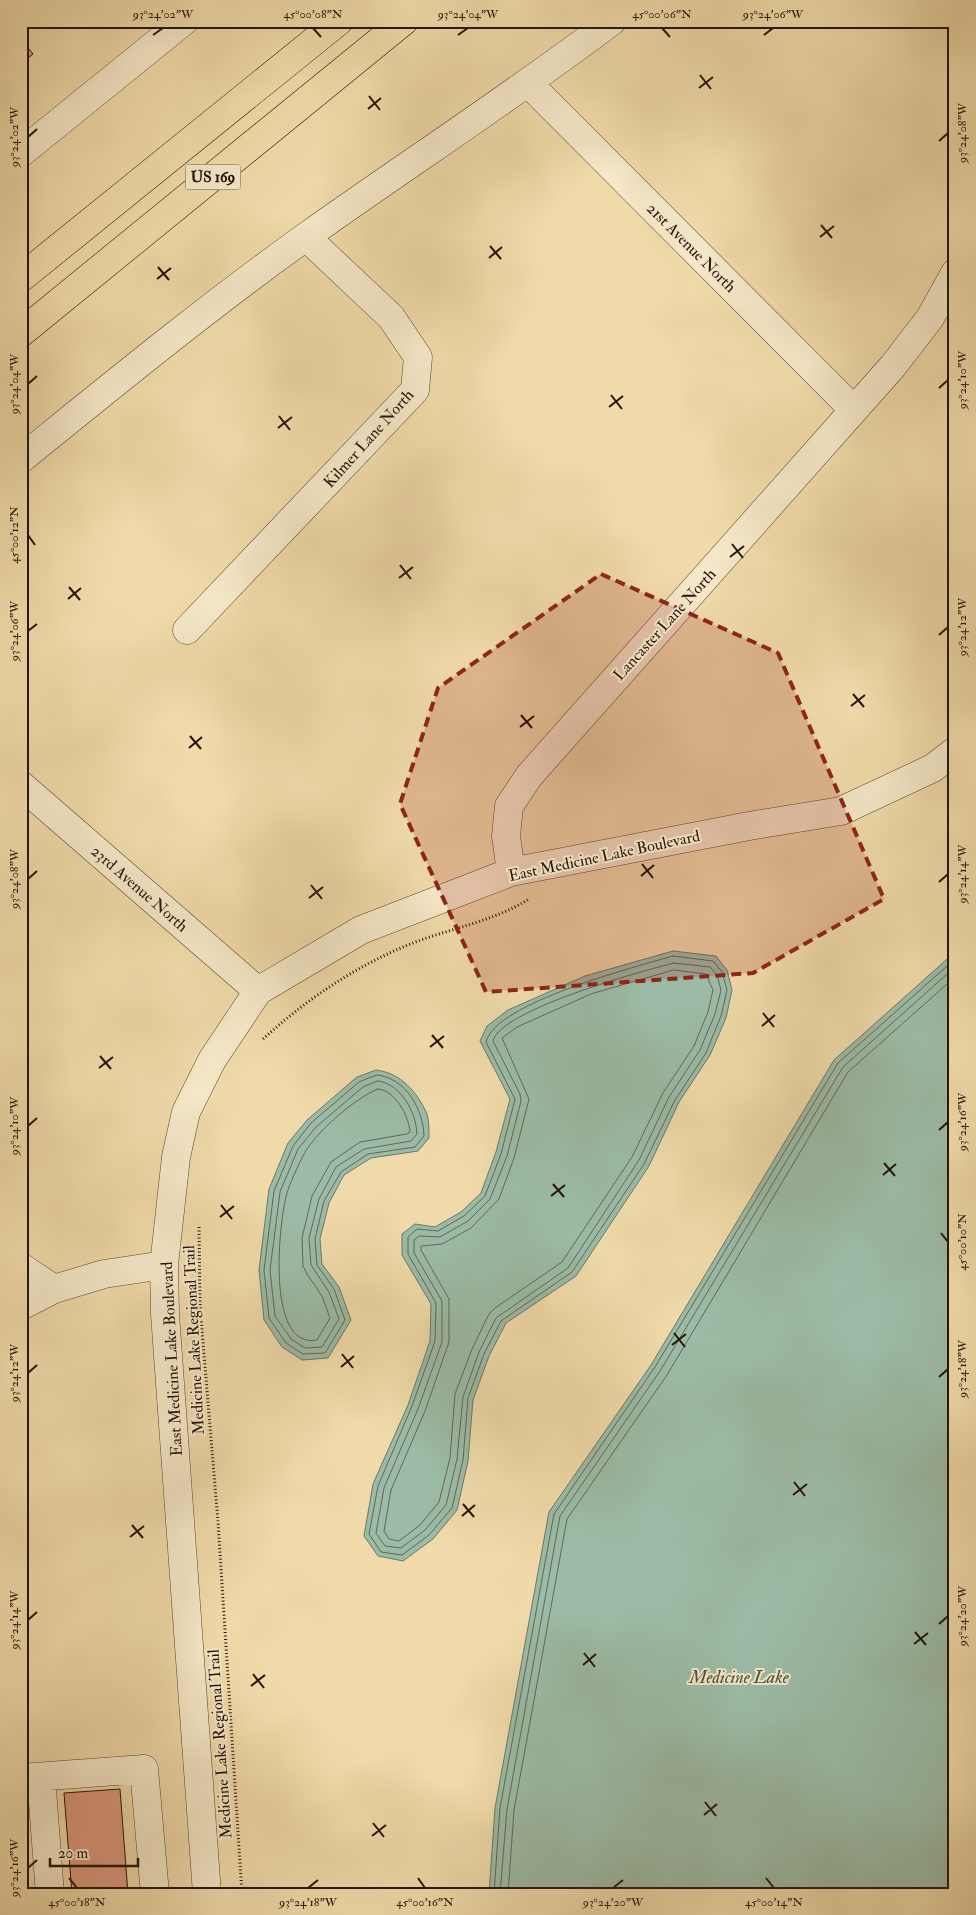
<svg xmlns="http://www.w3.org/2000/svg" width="976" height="1915" viewBox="0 0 976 1915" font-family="'IM FELL Double Pica',serif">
<rect width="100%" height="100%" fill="#f0daa9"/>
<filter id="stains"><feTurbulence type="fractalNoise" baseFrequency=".004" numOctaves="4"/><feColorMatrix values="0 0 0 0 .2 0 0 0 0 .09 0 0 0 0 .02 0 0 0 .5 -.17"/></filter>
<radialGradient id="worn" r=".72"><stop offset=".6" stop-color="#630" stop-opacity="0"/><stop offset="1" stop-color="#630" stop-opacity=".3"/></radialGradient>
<path fill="#9bbba6" stroke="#6b7868" d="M673 951 716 956 727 970 732 990 726 1018 710 1055 679 1102 649 1166 576 1276 506 1323 489 1356 473 1400 468 1461 457 1510 433 1539 403 1561 378 1556 364 1536 373 1484 408 1405 430 1341 431 1304 402 1255V1234L415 1224 435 1227 461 1212 481 1193 496 1152 510 1099 480 1041 487 1026 508 1010 585 976Z
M955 952V1894H489L495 1808 549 1512 651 1365 834 1060Z
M376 1070C401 1073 417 1092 427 1114 429 1121 429 1131 429 1138L418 1151 371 1158 344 1175 329 1203 320 1239 322 1264 339 1287 351 1320 328 1358 302 1360 282 1347 264 1320 259 1270 269 1189 288 1143 307 1120 357 1077Z"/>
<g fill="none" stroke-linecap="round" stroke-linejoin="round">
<path stroke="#606758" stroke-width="1" d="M673 956 713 961 722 972 727 990 721 1016 706 1053 675 1100 644 1164 572 1272 501 1321 484 1354 468 1398 463 1460 452 1508 429 1535 402 1555 381 1552 369 1534 378 1486 412 1406 435 1341 436 1303 408 1254V1237L417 1229 438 1231 464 1216 485 1196 501 1154 515 1099 486 1042C495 1003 635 967 673 956Z
M674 963 710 967 717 975 721 990 715 1014 700 1050 669 1097 639 1160 568 1268 496 1318 479 1352 463 1397 457 1459 446 1505 425 1530 401 1548 385 1546 376 1533 384 1488 418 1409 442 1342V1301L414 1253V1240L419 1236 440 1237 468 1221 490 1199 507 1156 521 1101 520 1094 493 1041C500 1010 642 971 674 963Z
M674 970 706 974 713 990 708 1012 694 1046 663 1093 632 1157 562 1262 495 1308 489 1314 472 1349 455 1394 450 1458 439 1502 420 1525 399 1541 389 1539 384 1531 391 1490 425 1411 449 1342V1299L421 1250V1246L442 1244 471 1228 499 1199 514 1158 529 1099 502 1038 517 1027 591 994Z
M377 1075C406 1078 423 1109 424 1136L415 1147 368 1154 341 1172 324 1201 315 1239 317 1265 334 1289 345 1320 325 1353 303 1354 286 1343 269 1318 264 1270 274 1191 293 1146 311 1123 359 1082Z
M378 1081C401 1084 416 1112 417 1134L411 1141 364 1149 336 1167 319 1199 309 1238 311 1265 329 1292 339 1319 322 1347 305 1348 291 1339 275 1316 270 1270 280 1192 298 1149 316 1127 363 1087Z
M378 1089C395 1090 409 1116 410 1132L407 1134 360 1142 331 1162 312 1196 302 1238 303 1266 307 1274 322 1296 330 1318 317 1340C265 1350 279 1220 287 1193 291 1180 298 1166 304 1154 316 1132 355 1098 378 1089Z
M494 1894 500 1808 554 1514 655 1367 838 1063 955 959
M500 1894 507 1809 560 1516 660 1371 843 1067 955 967
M508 1894 514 1810 567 1519 667 1375 848 1072 955 977"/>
</g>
<path fill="#dc997f" stroke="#24130a" d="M62 21H78L68 29Z
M21 39 33 54 21 64Z
M120 1789 128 1894H72L64 1793Z"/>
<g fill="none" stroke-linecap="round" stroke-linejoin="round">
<defs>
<path id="minor" d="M529 84 854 410
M21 153 184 21
M21 459C115 383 209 306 307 236 408 164 513 96 612 21
M187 630 415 390 418 357 391 317 306 237
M21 785 258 991
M511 872 506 836 509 806 529 776 893 366 930 318 955 273
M21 1267 54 1289
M21 1306 54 1289 104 1274 164 1265
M41 1777 50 1894
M21 1778 144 1769 155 1894
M207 1894 165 1314 164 1265 176 1157 186 1112 212 1060 258 991 361 930 511 872 749 826 841 811 933 768 955 751"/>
<path id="highway" d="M21 278 339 21
M21 333 404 21"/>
</defs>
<use href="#minor" stroke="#574532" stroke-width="29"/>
<use href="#highway" stroke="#24130a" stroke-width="29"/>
<path stroke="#24130a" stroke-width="3" stroke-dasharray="1 2.5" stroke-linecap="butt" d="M263 1039C308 998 360 963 418 941 454 928 496 920 529 899
M199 1227 200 1306 218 1522 242 1894"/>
<use href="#minor" stroke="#f5e7c7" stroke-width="28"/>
<use href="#highway" stroke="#f0daa9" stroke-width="28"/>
</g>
<path fill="#8f2418" fill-opacity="0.2" stroke="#8f2418" stroke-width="4" stroke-dasharray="10 6" stroke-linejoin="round" d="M601 574 778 653 884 899 753 973 486 992 400 804 438 688Z"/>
<path fill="none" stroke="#24130a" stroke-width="2" d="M313 28 321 37M662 28 670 37M153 35 163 28M458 35 468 28M764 35 773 28M700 75 711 89M699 88 713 77M369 96 380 110M368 109 381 98M28 137 37 129M939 141 948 133M821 225 832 238M820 237 834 226M490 246 501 259M489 258 502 247M158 267 169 280M157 279 171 268M28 384 37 376M939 388 948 380M611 395 622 409M609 407 623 396M279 416 290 430M278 428 292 417M28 535 35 545M732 544 743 558M730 557 744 546M400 565 411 579M399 578 413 567M69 587 80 600M68 599 81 588M28 631 37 624M939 635 948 627M853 694 864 707M851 706 865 695M521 715 532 728M520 727 534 716M190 736 201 749M189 748 202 737M642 864 653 878M641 876 654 865M28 879 37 871M939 882 948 874M311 885 322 899M309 898 323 887M763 1013 774 1027M762 1026 775 1015M432 1035 443 1048M430 1047 444 1036M100 1056 111 1069M99 1068 113 1057M28 1126 37 1118M939 1130 948 1122M884 1163 895 1176M883 1175 896 1164M553 1184 564 1197M551 1196 565 1185M221 1205 232 1219M220 1217 234 1206M941 1233 948 1242M674 1333 685 1347M672 1345 686 1334M342 1354 353 1368M341 1367 354 1356M28 1373 37 1365M939 1377 948 1369M794 1482 805 1496M793 1495 807 1484M463 1504 474 1517M462 1516 475 1505M132 1525 143 1538M130 1537 144 1526M28 1620 37 1612M939 1624 948 1616M915 1632 926 1645M914 1644 928 1633M584 1653 595 1667M583 1665 596 1654M253 1674 264 1688M251 1686 265 1675M705 1802 716 1816M704 1815 717 1804M373 1823 384 1837M372 1836 386 1825M28 1868 37 1860M69 1878 77 1888M418 1878 425 1888M766 1878 774 1888M308 1888 318 1880M613 1888 623 1880"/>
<g text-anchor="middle" stroke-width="4" stroke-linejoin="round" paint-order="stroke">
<rect fill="#f5e7c7" stroke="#635343" stroke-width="1" x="185.5" y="164.5" width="55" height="25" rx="4"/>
<g font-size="15" font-weight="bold" fill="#24130a">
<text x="213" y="182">US 169</text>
</g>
<g font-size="16" fill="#24130a" stroke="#f5e7c7">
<text transform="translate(692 247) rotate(45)" y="6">21st Avenue North</text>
<text transform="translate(368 438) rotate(-48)" y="6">Kilmer Lane North</text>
<text transform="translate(664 624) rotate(-48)" y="6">Lancaster Lane North</text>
<text transform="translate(604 855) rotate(-12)" y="6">East Medicine Lake Boulevard</text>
<text transform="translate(140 888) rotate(41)" y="6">23rd Avenue North</text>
<text transform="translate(193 1340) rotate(-93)" y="6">Medicine Lake Regional Trail</text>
<text transform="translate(171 1359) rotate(-93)" y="6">East Medicine Lake Boulevard</text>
<text transform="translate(219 1744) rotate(-94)" y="6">Medicine Lake Regional Trail</text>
</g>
<g font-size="18" font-style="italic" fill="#4e4e41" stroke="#f5e7c7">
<text x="739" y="1683">Medicine Lake</text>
</g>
</g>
<rect width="976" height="1915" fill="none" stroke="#f0daa9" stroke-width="55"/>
<path d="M50 1858v8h88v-8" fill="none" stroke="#24130a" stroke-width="2.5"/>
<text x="58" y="1858" font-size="15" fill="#24130a" stroke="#f5e7c7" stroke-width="4" paint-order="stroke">20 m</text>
<rect x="28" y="28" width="920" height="1860" fill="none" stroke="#24130a" stroke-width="2"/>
<g font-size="12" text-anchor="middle" fill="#24130a">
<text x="163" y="18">93°24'02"W</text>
<text x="313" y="18">45°00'08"N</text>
<text x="468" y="18">93°24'04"W</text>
<text x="662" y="18">45°00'06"N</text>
<text x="773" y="18">93°24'06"W</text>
<text transform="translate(962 133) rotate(-90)" y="4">93°24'08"W</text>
<text transform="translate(14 137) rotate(-90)" y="4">93°24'02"W</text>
<text transform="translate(962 380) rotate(-90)" y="4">93°24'10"W</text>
<text transform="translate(14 384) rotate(-90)" y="4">93°24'04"W</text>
<text transform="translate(14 535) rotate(-90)" y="4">45°00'12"N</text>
<text transform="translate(962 627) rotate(-90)" y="4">93°24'12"W</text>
<text transform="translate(14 631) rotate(-90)" y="4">93°24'06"W</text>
<text transform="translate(962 874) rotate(-90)" y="4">93°24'14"W</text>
<text transform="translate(14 879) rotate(-90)" y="4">93°24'08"W</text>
<text transform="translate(962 1122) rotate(-90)" y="4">93°24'16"W</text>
<text transform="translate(14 1126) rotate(-90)" y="4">93°24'10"W</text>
<text transform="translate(962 1242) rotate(-90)" y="4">45°00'10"N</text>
<text transform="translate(962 1369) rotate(-90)" y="4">93°24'18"W</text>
<text transform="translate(14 1373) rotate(-90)" y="4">93°24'12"W</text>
<text transform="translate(962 1616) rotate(-90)" y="4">93°24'20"W</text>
<text transform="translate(14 1620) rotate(-90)" y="4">93°24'14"W</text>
<text transform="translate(14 1868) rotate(-90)" y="4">93°24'16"W</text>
<text x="77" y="1906">45°00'18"N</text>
<text x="308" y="1906">93°24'18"W</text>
<text x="425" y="1906">45°00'16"N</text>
<text x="613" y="1906">93°24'20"W</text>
<text x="774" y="1906">45°00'14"N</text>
</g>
<rect width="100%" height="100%" filter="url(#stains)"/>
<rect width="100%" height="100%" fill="url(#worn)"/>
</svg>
